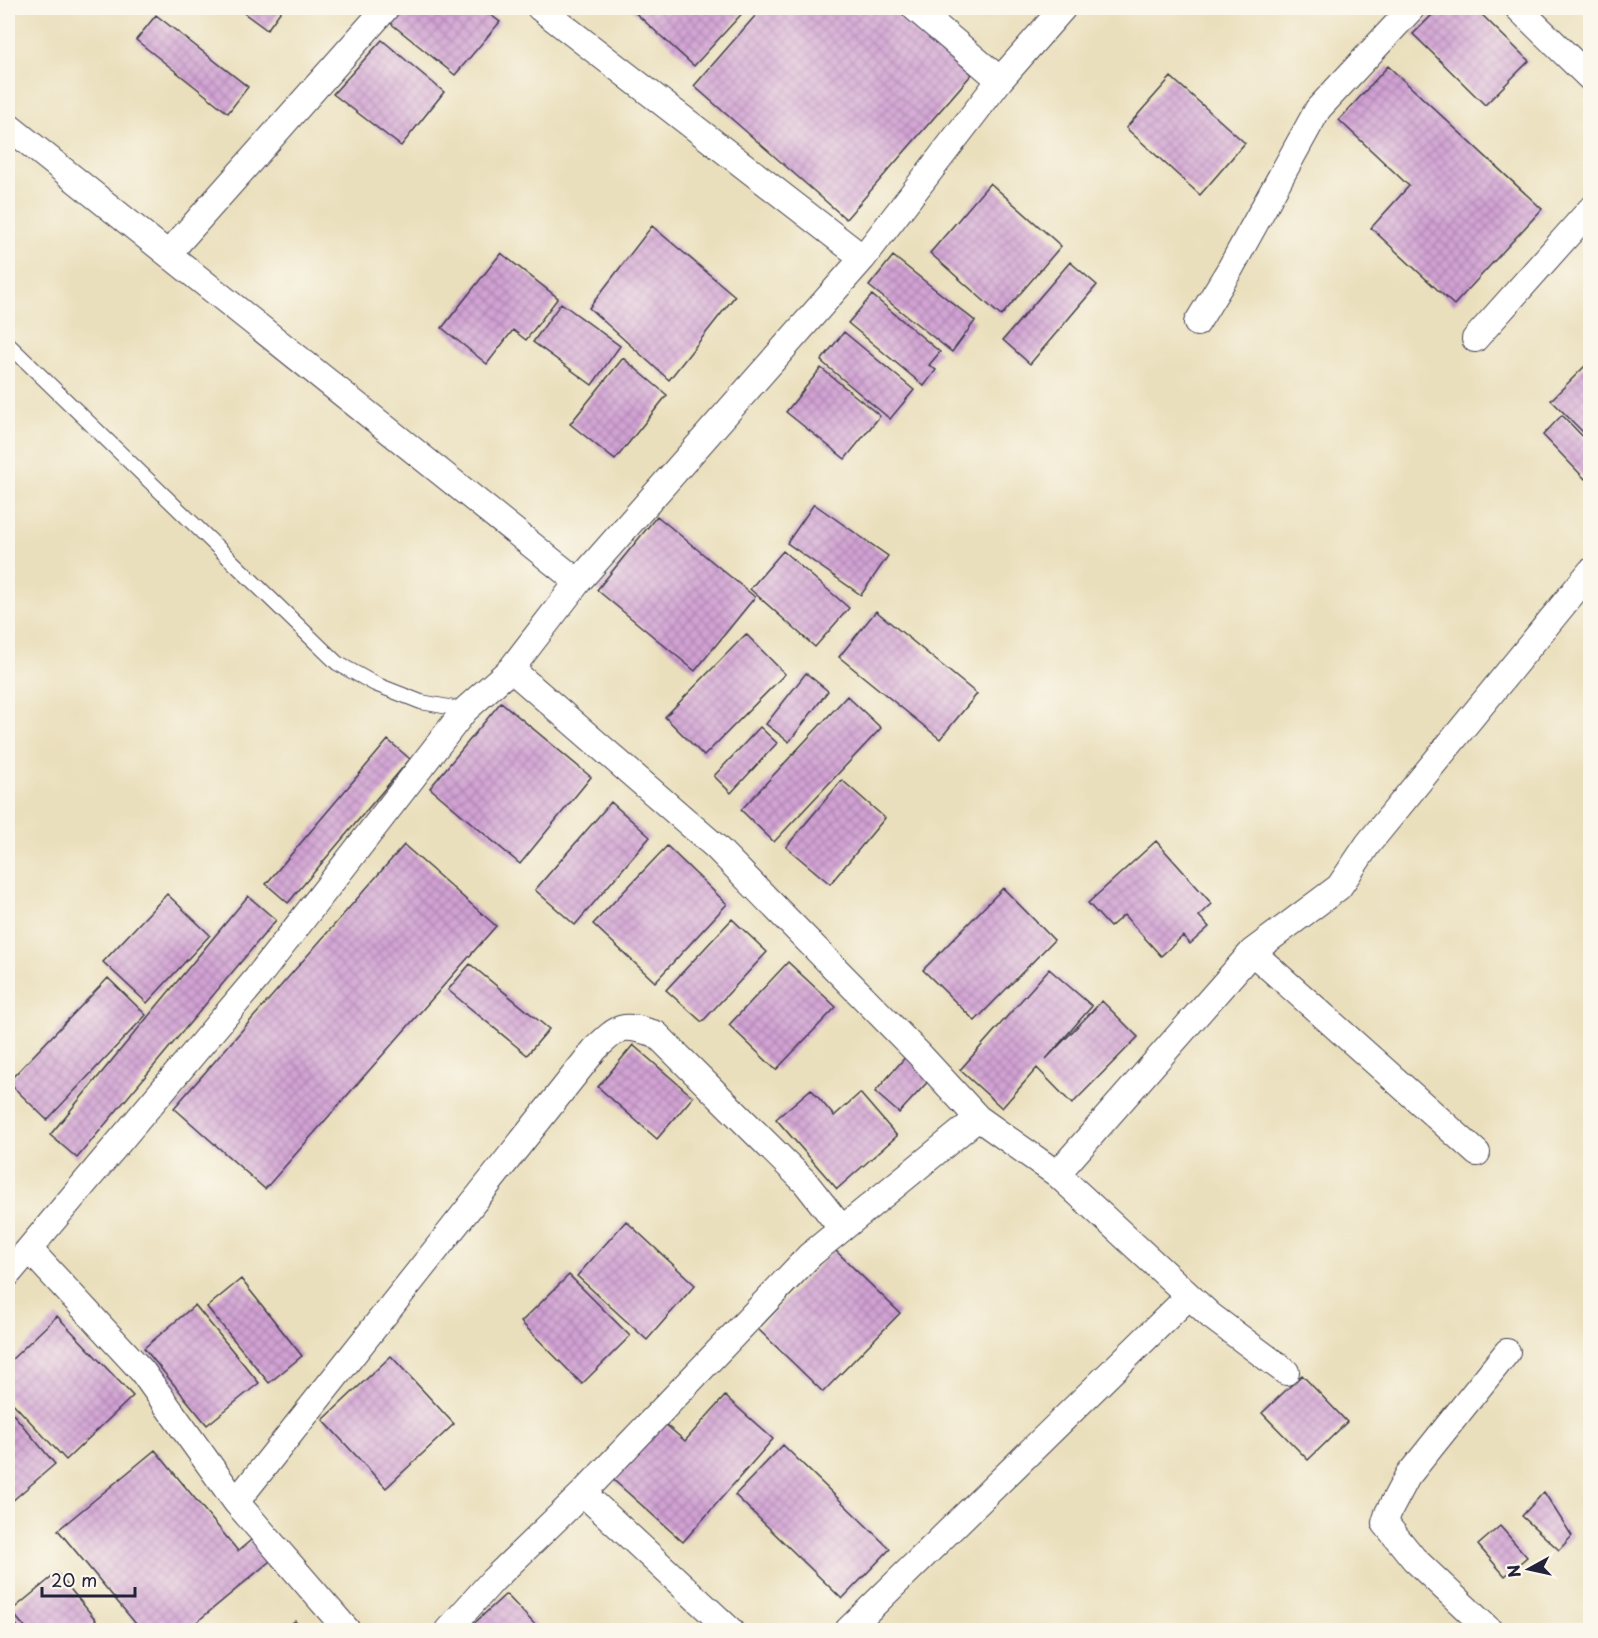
<svg xmlns="http://www.w3.org/2000/svg" width="1598" height="1638" viewBox="0 0 1598 1638" font-family="'Playpen Sans',sans-serif">
<defs>
<pattern id="building-cross-hatch" width="8" height="8" patternUnits="userSpaceOnUse" patternTransform="scale(1.5)"><rect width="8" height="8" fill="#d2a2d4"/><path d="M0 0l8 8M0 8l8-8" fill="none" stroke="#aa84ad"/></pattern>
</defs>
<rect width="100%" height="100%" fill="#fbf7ec"/>
<filter id="ink" filterUnits="userSpaceOnUse"><feTurbulence type="fractalNoise" baseFrequency=".0167" numOctaves="2"/><feDisplacementMap in="SourceGraphic" scale="12" xChannelSelector="R" yChannelSelector="G"/><feConvolveMatrix kernelMatrix="1 2 1 2 8 2 1 2 1" color-interpolation-filters="sRGB"/></filter>
<filter id="wash" filterUnits="userSpaceOnUse"><feTurbulence type="fractalNoise" baseFrequency=".008" numOctaves="4" result="noise"/><feDisplacementMap in="SourceGraphic" scale="24" xChannelSelector="R" yChannelSelector="G"/><feGaussianBlur stdDeviation="1.35" result="paint"/><feColorMatrix in="noise" values="0 0 0 0 0 0 0 0 0 0 0 0 0 0 0 0 0 1.4 0 .05"/><feComposite in="paint" operator="in"/></filter>
<g filter="url(#wash)">
<rect width="100%" height="100%" fill="#eadfbc"/>
<g id="blocks">
<path fill="url(#building-cross-hatch)" d="M237 8H283L267 30Z
M402 8H481L500 22 455 75 389 22Z
M630 8H747L694 66Z
M762 8H896L972 74 846 219 694 86Z
M1439 8H1475L1529 61 1485 105 1413 34Z
M156 15 248 87 228 113 136 40Z
M382 40 444 92 401 146 333 94Z
M1388 66 1542 209 1454 305 1371 228 1409 186 1339 120Z
M1171 77 1245 143 1200 195 1126 128Z
M990 183 1061 246 1001 316 930 253Z
M652 226 735 296 669 380 589 308Z
M501 253 558 298 526 340 513 330 487 364 442 328Z
M893 256 975 321 952 352 869 286Z
M1070 262 1097 285 1030 364 1003 340Z
M872 295 940 352 929 365 936 370 924 386 848 323Z
M561 303 620 346 592 385 533 342Z
M844 332 914 390 890 419 821 361Z
M623 358 667 395 615 460 570 424Z
M1589 362 1590 364V439L1551 400Z
M821 368 880 416 845 459 786 412Z
M1562 415 1590 444V474L1585 479 1543 435Z
M814 504 888 556 861 595 787 543Z
M657 516 755 597 695 671 597 590Z
M783 551 849 608 815 647 750 589Z
M876 611 977 694 940 739 839 657Z
M746 634 785 674 704 756 665 717Z
M806 673 828 691 789 742 766 724Z
M847 696 881 728 774 842 741 810Z
M501 702 591 777 520 864 430 788Z
M760 727 777 743 731 793 714 776Z
M388 740 410 759 288 903 266 884Z
M842 780 885 818 830 884 786 847Z
M611 802 650 837 575 925 535 890Z
M1156 841 1212 904 1199 916 1209 927 1190 944 1183 936 1161 956 1124 915 1110 927 1088 903Z
M404 845 496 926 265 1189 174 1108Z
M667 846 727 904 655 982 593 924Z
M1003 888 1054 940 975 1021 923 970Z
M167 894 210 935 147 1003 103 962Z
M248 896 276 920 77 1158 50 1135Z
M732 919 767 952 702 1022 666 990Z
M788 962 836 1007 776 1070 729 1025Z
M470 964 549 1029 527 1055 448 990Z
M1049 969 1092 1006 1046 1059 1102 1001 1138 1037 1072 1104 1037 1068 1002 1108 960 1070Z
M108 978 146 1015 47 1120 8 1082Z
M633 1045 693 1097 657 1139 598 1087Z
M908 1054 933 1076 899 1113 875 1092Z
M811 1089 834 1116 860 1093 897 1136 837 1189 776 1119Z
M626 1221 695 1285 647 1340 577 1276Z
M834 1249 900 1313 823 1392 758 1329Z
M569 1275 630 1336 582 1384 521 1322Z
M241 1279 302 1356 269 1383 207 1307Z
M195 1305 259 1383 207 1425 144 1348Z
M57 1316 133 1396 66 1460 8 1398V1363Z
M391 1356 454 1424 386 1488 323 1420Z
M1302 1375 1347 1422 1308 1460 1262 1413Z
M725 1396 773 1439 683 1542 609 1476 659 1419 685 1441Z
M8 1408 55 1464 11 1502 8 1498Z
M783 1445 890 1549 842 1599 735 1495Z
M155 1450 238 1551 257 1535 275 1557 187 1630H141L58 1530Z
M1544 1492 1572 1536 1559 1550 1522 1516Z
M1500 1526 1527 1557 1505 1576 1478 1545Z
M57 1573 96 1620 84 1630H27L11 1611Z
M506 1594 540 1630H467Z
M12 1620 21 1630H8V1624Z
M295 1621 302 1630H282Z"/>
</g>
</g>
<g filter="url(#ink)">
<use href="#blocks" fill-opacity="0" stroke="#403e4e" stroke-width="1.5"/>
<g fill="none" stroke-linecap="round" stroke-linejoin="round">
<defs>
<path id="lane" d="M8 344 337 663 375 684 421 702 465 710"/>
<path id="street" d="M540 8 863 258
M915 8 1000 80
M1518 8 1590 78
M8 126 578 582
M168 254 386 8
M1197 323 1230 269 1318 109 1412 8
M1475 339 1590 210
M511 669 716 847 919 1054 978 1118 1057 1174 1211 1316 1286 1372
M1252 952 1477 1153
M1057 1174 1252 952 1339 887 1368 844 1590 572
M29 1249 142 1371 236 1502 347 1630
M8 1274 257 978 465 710 511 669 578 582 863 258 1000 80 1063 8
M583 1493 730 1630
M236 1502 595 1049C621 1024 622 1024 656 1034L805 1182 842 1229
M448 1630 493 1580 583 1493 810 1255 978 1118
M848 1630 1189 1296
M1489 1630 1414 1559 1385 1523 1388 1513 1407 1477 1507 1352"/>
</defs>
<use href="#lane" stroke="#403e4e" stroke-width="16"/>
<use href="#street" stroke="#403e4e" stroke-width="28"/>
<use href="#lane" stroke="#fff" stroke-width="14"/>
<use href="#street" stroke="#fff" stroke-width="26"/>
</g>
</g>
<rect width="1598" height="1638" fill="none" stroke="#fbf7ec" stroke-width="30"/>
<g transform="translate(1529 1569) rotate(262)" stroke="#fbf7ec" stroke-width="4.5" paint-order="stroke">
<path d="M0-4.5L10 22L0 15L-10 22Z" fill="#22223b"/>
<text y="-9" font-size="16" font-weight="bold" text-anchor="middle" fill="#22223b">N</text>
</g>
<path d="M42 1587v9h93v-9" fill="none" stroke="#22223b" stroke-width="3"/>
<text x="51" y="1587" font-size="18" fill="#22223b" stroke="#fbf7ec" stroke-width="4.5" paint-order="stroke">20 m</text>
</svg>
